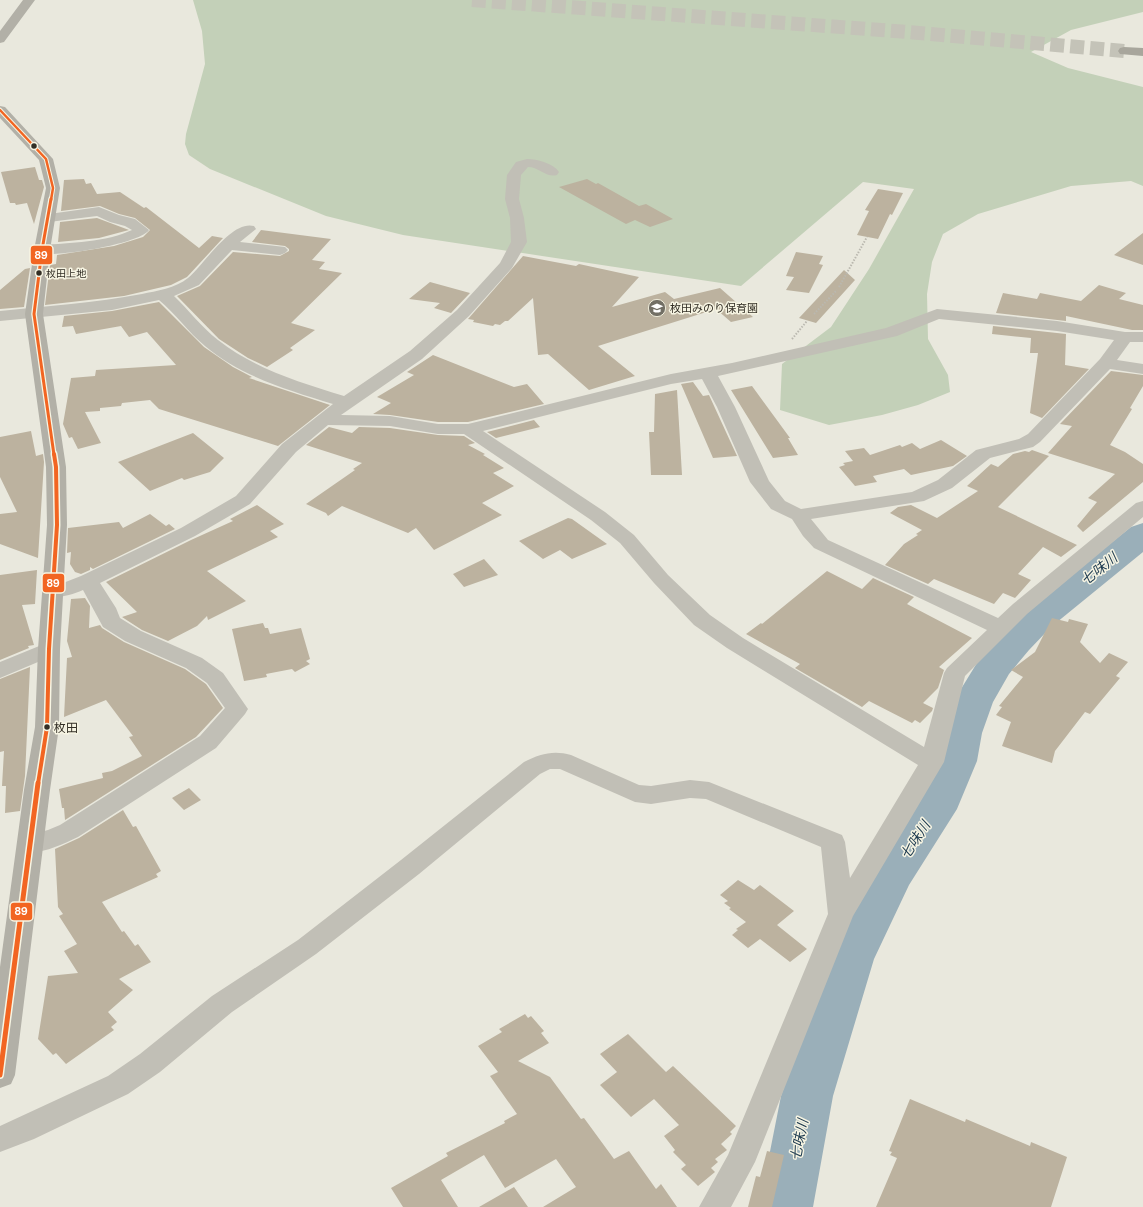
<svg xmlns="http://www.w3.org/2000/svg" width="1143" height="1207" viewBox="0 0 1143 1207" font-family="'DM Sans','Noto Sans JP',sans-serif">
<rect width="100%" height="100%" fill="#e9e8dd"/>
<path fill="#c3d0b8" d="M193 0H1143V12L1071 30 1031 52 1068 68 1143 87V186L1131 181 1071 186 978 214 943 234 932 262 927 294 928 339 948 375 950 392 918 405 882 415 829 425 780 410 782 364 831 327 869 269 914 189 863 182 741 286 403 235 326 216 210 169 189 155 185 144 186 134 205 64 202 31Z"/>
<g fill="none" stroke-linecap="round" stroke-linejoin="round">
<path fill="#9aafb9" fill-rule="evenodd" d="M1143 523V552L1051 627 1029 650 1009 674 993 702 982 733 977 761 957 809 909 885 874 959 833 1096 813 1207H759L781 1096 826 959 874 866 917 804 935 761 942 733 953 702 980 658 1003 632 1025 611 1131 527Z"/>
</g>
<path fill="#bcb29f" d="M35 167 39 180H42L44 187 34 224 27 203 16 205 15 203H10L1 172Z
M84 179 86 184 91 183 97 194 120 192 144 208 146 207 199 248 212 236 223 238 187 277 171 285 124 296 45 305 50 265 56 264 57 255 114 246 143 237 150 230 135 218 119 214 100 206 61 211 64 180Z
M587 179 596 184 598 183 639 206 646 204 673 219 650 227 635 220 626 224 559 187Z
M878 189 903 193 892 215 890 214 878 239 857 235 869 211 865 210Z
M97 218 129 230 99 238 58 242 60 222Z
M261 230 331 239 312 260 325 262 319 269 342 273 291 323 315 330 290 348 293 350 267 367 248 358 219 339 177 296 200 286 233 252 280 256 289 251V249L285 246 252 242Z
M1143 233V265L1114 255Z
M796 252 823 256 819 264 823 265 809 293 786 290 794 277 786 276Z
M523 256 576 266 579 264 639 277 612 307 665 292 674 299 720 288 753 317 731 322 716 309 598 346 635 376 589 390 548 354 538 355 533 298 508 321H505L500 325 495 324 493 326 473 322 474 320 468 319Z
M30 268 24 307 0 309V290L25 269Z
M844 270 855 280 816 323 799 318Z
M430 282 470 293 451 313 434 308 440 303 409 299Z
M1099 285 1126 293 1119 299 1143 305V330H1132L1066 316V321L996 313 1003 293 1037 299 1040 293 1081 301Z
M159 302 204 347 233 367 252 377 249 378 330 405 278 446 159 409 150 400 122 403 121 406 100 408V411L85 412 101 443 78 449 72 437 69 438 63 424 71 378 95 376 96 370 176 365 147 332 129 337 121 326 76 334 73 326 62 327 64 316 112 311Z
M993 326 1066 334 1065 365 1089 369 1042 418 1030 413 1038 353H1030L1031 338 992 334Z
M433 355 514 387 527 384 544 404 468 422H438L390 415 373 414 391 403 377 397 414 375 407 372Z
M1111 371 1143 375V386L1130 408 1132 409 1110 445 1125 452 1143 464V482L1083 532 1077 526 1097 502 1088 498 1115 474 1048 453 1072 426 1060 424Z
M693 382 703 396 709 395 737 456 713 458 681 384Z
M752 386 790 438H788L798 455 773 458 731 390Z
M677 390 682 475H651L649 432H654L655 394Z
M534 420 540 427 496 438 487 432Z
M329 427 352 433 359 427 390 428 438 435 464 436 475 443 468 445 485 454 483 455 504 468 493 473 514 486 482 503 502 515 434 550 416 528 408 533 342 506 328 516 326 513 306 504 355 470 353 469 362 463 306 445Z
M31 431 36 456 43 454 44 462 38 558 0 544V514L17 512 0 477V437Z
M193 433 224 458 210 472 184 480 182 478 150 491 118 462Z
M941 440 967 456 953 466 911 475 904 469 873 476 877 482 855 486 839 467 845 465 843 463 853 461 845 451 864 448 870 455 900 445 902 447 912 443 920 449Z
M1032 450 1049 456 998 507 1077 545 1061 557 1043 547 1018 574 1031 580 1015 598 1003 593 994 604 934 579 928 584 885 565 904 544 918 535 916 534 922 530 890 513 898 507 911 505 937 518 978 491 967 486 991 464 998 467 1013 454 1025 451 1029 452Z
M257 505 284 524 270 531 278 537 207 571 246 601 208 620 207 616 197 626 168 641 142 630 122 617 137 612 106 582 191 540 233 521 230 519Z
M150 514 166 526 169 524 175 529 93 569 90 567V570L81 574 75 572 70 564 71 552 67 553 68 528 119 522 123 528Z
M568 518 572 519 607 544 572 559 560 550 543 559 519 541Z
M484 559 498 575 464 587 453 574Z
M37 570 35 604 22 605 34 645 28 646 29 648 0 660V575Z
M827 571 862 589 873 578 914 597 907 604 972 638 939 667 944 670 938 688 923 703 933 708 932 711 920 723 915 720 912 723 869 701 862 707 795 668 800 664 746 634 761 623 762 624Z
M85 598 90 606 89 628 100 625 102 628 124 642 185 669 206 684 223 708 196 737 65 820 64 808H62L59 789 103 778 102 773 112 771 142 756 129 737 133 736 106 700 64 717 67 658 72 657 67 641 71 599Z
M1052 618 1068 622 1069 619 1088 624 1080 642 1100 663 1109 653 1128 662 1116 676 1120 678 1090 714 1085 712 1055 751 1052 763 1002 746 1011 722 996 715 1002 707 999 706 1023 677 1011 670 1035 652Z
M263 623 265 628H268L270 634 301 628 310 659 306 661 310 664 295 672 292 669 266 674 267 677 244 681 232 629Z
M30 667 25 776 20 811 5 813 6 786H2L4 751 0 752V679Z
M189 788 201 800 184 810 172 798Z
M123 810 133 827 136 826 161 871 156 874 158 877 102 902 122 932 124 931 135 946 138 944 151 962 119 979 133 990 108 1012 117 1022 111 1027 114 1030 66 1064 56 1053 53 1055 38 1039 48 976 78 973 64 951 77 944 59 916 63 914 58 907 55 849 79 838Z
M738 880 754 890 760 885 794 911 777 925 807 949 790 962 760 939 748 948 732 935 738 930 736 929 746 922 729 909 731 908 724 903 728 901 720 895Z
M525 1014 528 1018 531 1016 544 1031 541 1033 549 1043 518 1061 550 1077 581 1119 584 1118 614 1159 629 1151 656 1189 661 1184 677 1207H543L576 1187 556 1159 505 1188 484 1155 441 1180 458 1207H403L391 1188 448 1156 446 1153 505 1123 504 1121 517 1114 490 1076 498 1072 478 1046 502 1032 499 1029Z
M628 1034 666 1072 673 1066 736 1126 730 1132 732 1134 721 1144 727 1150 715 1159 718 1162 711 1168 715 1172 698 1186 681 1169 686 1165 673 1152 675 1150 664 1136 679 1125 654 1099 631 1117 600 1085 617 1072 600 1054Z
M910 1099 965 1122 966 1119 1030 1146 1031 1142 1067 1157 1051 1207H876L897 1158 890 1155 892 1152 889 1151Z
M767 1151 784 1155 772 1207H748L756 1176 760 1177Z
M514 1187 528 1207H479Z"/>
<g fill="none" stroke-linecap="round" stroke-linejoin="round">
<path stroke="#c4c3b8" stroke-width="14" stroke-dasharray="14 6" stroke-linecap="butt" d="M472 0 908 32 1124 51"/>
<path stroke="#bab8af" stroke-width="2" stroke-dasharray="1.5 1.5" stroke-linecap="butt" d="M839 287 867 237
M814 314 837 290
M792 339 807 321"/>
<path fill="#c1bfb6" fill-rule="evenodd" d="M527 159C537 159 553 163 559 172L557 175C546 178 539 167 528 167L521 175 519 199 524 218 527 242 512 268 469 316 422 359 341 415 390 416 438 424H468L671 374 732 363 886 328 937 309 1057 321 1125 332H1143V342H1130L1117 360 1143 364V374L1110 369 1040 442 1033 447 990 458 952 488 924 501 811 519 828 540 998 618 1013 604 1136 503 1143 501V517L1027 614 965 676 944 762 853 916 755 1162 731 1207H699L728 1155 828 914 821 847 706 799 690 798 651 804 635 802 560 769H550L540 774 419 874 316 954 232 1012 160 1072 128 1094 34 1139 0 1152V1126L108 1076 140 1054 212 996 298 940 401 860 524 762C540 754 553 750 571 755L639 785 651 786 690 780 709 782 842 835 845 842 850 878 918 765 727 648 694 625 654 583 620 543 591 520 464 434H438L390 426 328 425 296 452 250 504 195 536 100 583 116 608 120 618 141 631 202 658 223 673 248 709 245 714 216 748 78 837C61 845 39 856 21 851L18 844 21 837 48 830 60 825 200 736 225 708 207 683 186 668 125 641 103 627 83 590C71 595 58 599 45 596L42 591 45 586 63 583 81 576 181 528 236 496 282 444 333 404C288 390 242 377 205 346 188 332 176 314 159 300L112 310 0 321V311C47 306 95 303 142 294 156 291 176 288 188 278 204 265 231 220 254 226L256 229 240 242 285 247 288 250 285 253 280 255 232 250 199 285 174 296C189 310 201 327 218 340 255 369 299 382 344 396L410 351 457 310 500 263 511 242 510 218 505 199 507 175 516 162ZM939 319 1057 331 1114 340 1100 359 1028 434 1019 439 976 450 938 480 912 492 801 509 785 501 769 481 735 407 718 376 897 336ZM702 379 717 407 750 482 771 509 792 519 803 536 814 548 987 630 947 668 944 673 924 747 743 638 710 615 668 575 634 535 605 512 483 431 671 384Z
M99 207 119 215 135 219 149 230C140 244 54 258 37 253L34 250 37 247 42 245C69 243 107 242 132 230L125 226 110 222 97 216 49 222 44 221 42 218 44 215 49 214Z
M49 642 57 644 60 649 57 654 0 678V662Z"/>
<path fill="#b2b0a7" fill-rule="evenodd" d="M23 0H35L4 42 0 43V31Z
M0 106 5 107 53 159 60 188 50 250 43 314 66 467 67 525 60 649 59 727 50 790 15 1075 11 1084 0 1088V967L24 790 35 727 38 649 47 525 46 467 25 314 34 250 46 188 39 160 0 118Z"/>
<path fill="#a8a69c" fill-rule="evenodd" d="M1124 47 1143 48V56L1120 54 1118 51 1120 48Z"/>
<defs>
<path id="bus-1-far3" d="M0 110 46 159 53 188 51 200"/>
<path id="bus-1-far2" d="M51 199 42 250 34 314 54 455"/>
<path id="bus-1-far1" d="M38 784 47 727 49 649 57 525 56 467 54 454"/>
<path id="bus-1" d="M0 1075 38 783"/>
</defs>
<use href="#bus-1-far3" stroke="#f7f5e3" stroke-width="4.5"/>
<use href="#bus-1-far2" stroke="#f7f5e3" stroke-width="5.5"/>
<use href="#bus-1-far1" stroke="#f7f5e3" stroke-width="7"/>
<use href="#bus-1" stroke="#f7f5e3" stroke-width="8"/>
<use href="#bus-1-far3" stroke="#f26522" stroke-width="2.5"/>
<use href="#bus-1-far2" stroke="#f26522" stroke-width="3"/>
<use href="#bus-1-far1" stroke="#f26522" stroke-width="4"/>
<use href="#bus-1" stroke="#f26522" stroke-width="5"/>
</g>
<defs>
<symbol id="school-disc" viewBox="-11 -11 22 22"><circle r="9.5" fill="#726f65" stroke="#f7f5e3"/><path d="M0-5L7-2L0 1L-7-2ZM-4 1L0 2.5L4 1V4Q0 6-4 4Z" fill="#fff"/></symbol>
</defs>
<g fill-rule="evenodd">
<use href="#school-disc" x="647" y="298" width="20" height="20"/>
</g>
<g fill="#322e25" stroke="#f7f5e3" stroke-width="1.5">
<circle cx="34" cy="146" r="3.5"/>
<circle cx="39" cy="273" r="3.5"/>
<circle cx="47" cy="727" r="3.5"/>
</g>
<g text-anchor="middle" stroke-width="3" stroke-linejoin="round" paint-order="stroke">
<g font-size="10" fill="#322e25" stroke="#f7f5e3" text-anchor="start">
<text x="46" y="277">枚田上地</text>
</g>
<g font-size="11" fill="#322e25" stroke="#f7f5e3" text-anchor="start">
<text x="670" y="312">枚田みのり保育園</text>
</g>
<g font-size="12" fill="#322e25" stroke="#f7f5e3" text-anchor="start">
<text x="54" y="732">枚田</text>
</g>
<g font-size="14" font-style="italic" fill="#1e3b50" stroke="#f7f5e3">
<text transform="translate(1099 569) rotate(-39)" y="5">七味川</text>
<text transform="translate(915 840) rotate(-57)" y="5">七味川</text>
<text transform="translate(799 1140) rotate(-79)" y="5">七味川</text>
</g>
</g>
<g stroke="#f7f5e3" stroke-width="1.5">
<rect x="30" y="245" width="23" height="20" rx="4" fill="#f26522"/>
<rect x="42" y="573" width="23" height="20" rx="4" fill="#f26522"/>
<rect x="10" y="902" width="23" height="19" rx="4" fill="#f26522"/>
</g>
<g font-size="11" text-anchor="middle" font-weight="bold" fill="#fff">
<text x="41" y="259">89</text>
<text x="53" y="587">89</text>
<text x="21" y="915">89</text>
</g>
</svg>
